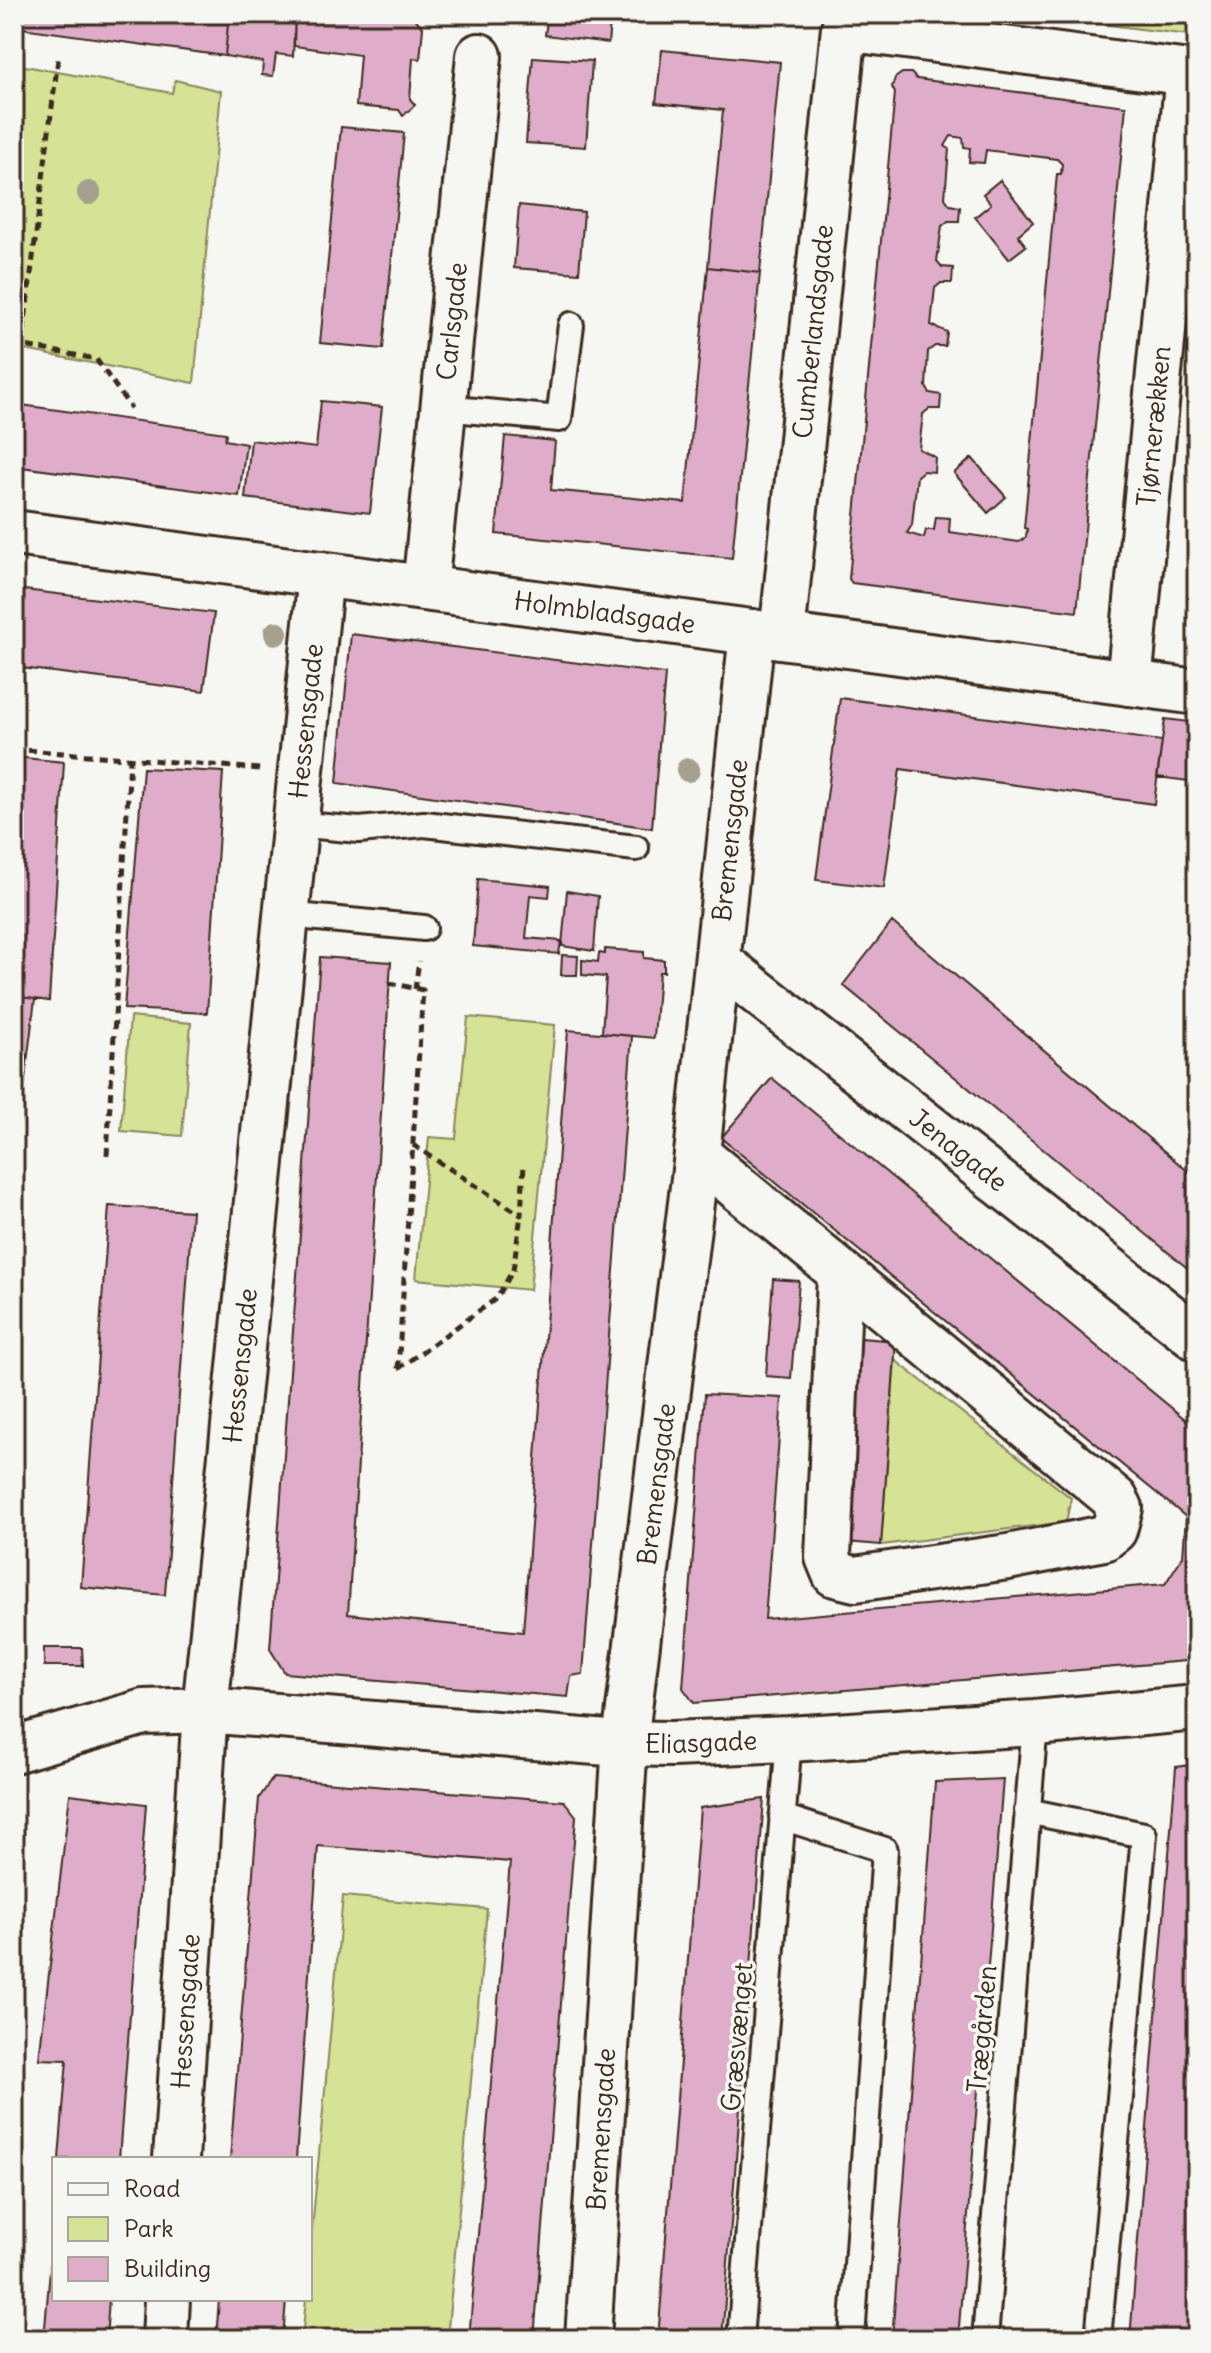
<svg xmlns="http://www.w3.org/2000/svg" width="1211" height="2353" viewBox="0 0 1211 2353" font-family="Delius,sans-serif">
<rect width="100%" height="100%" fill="#f6f6f2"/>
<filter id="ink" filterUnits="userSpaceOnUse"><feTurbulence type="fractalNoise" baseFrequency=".0125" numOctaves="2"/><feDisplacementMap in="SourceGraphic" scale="16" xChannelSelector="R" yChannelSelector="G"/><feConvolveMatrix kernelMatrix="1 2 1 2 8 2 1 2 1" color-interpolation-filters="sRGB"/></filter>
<g filter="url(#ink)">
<path fill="#d6e295" stroke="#88865a" stroke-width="2" d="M1022 14H1197V36Z
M14 64 172 93 175 80 221 91 194 383 14 348Z
M130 1017 191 1023 182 1136 121 1131Z
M468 1017 555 1025 530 1290 416 1279 429 1137 456 1139Z
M895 1360 1071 1498 1066 1522 881 1545Z
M343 1896 487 1909 447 2339H302L306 2299H310V2251Z"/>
<path fill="#dfadca" stroke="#3b2a1e" stroke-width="2" fill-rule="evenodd" d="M14 14H229L225 56 14 27Z
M229 14H295L293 56 276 54 273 76 262 75 263 62 225 56Z
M295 14 414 17 423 28 420 59 413 58 410 99 415 105 403 116 399 110 356 106 360 55 294 46Z
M548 14H611L608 43 545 35Z
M662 50 780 62 760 273 708 267 723 110 656 103Z
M533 57 592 61 586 147 526 143Z
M902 73H911L917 79 1126 106 1077 612 852 583 849 579 895 93 892 87 895 78ZM951 136 963 138 964 147 970 148 969 162 984 163 986 150 1057 159 1062 164 1061 174H1057L1024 528 1027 529 1026 537 1019 542 949 532 950 518 936 517 934 530H926L924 538 907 533 912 525 917 476 923 471 934 472 935 457 919 449 923 414 929 409H940L941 395 930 393 926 387 928 351 935 346H945L947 332 931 325 935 288 941 283H952L953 268 942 267 937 261 942 226 948 221H959L960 207 950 205 945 198 949 149 945 146Z
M341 127 404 133 383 349 320 343Z
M1000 180 1033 222 1018 235 1026 246 1009 259 975 217 991 204 983 194Z
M519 205 584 212 579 273 514 268Z
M708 267 760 273 732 558 496 534 505 436 555 441 551 490 685 503Z
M321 401 382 407 370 513 245 498 251 440 316 448Z
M14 404 226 433 225 440 246 444 239 496 14 466Z
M972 458 1006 497 988 513 954 473Z
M16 589 214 613 204 691 14 667Z
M351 634 665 674 652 828 337 783Z
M840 698 1162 741 1154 804 900 769 884 888 816 880Z
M1165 719 1197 723V782L1157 777Z
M14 757 64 762 49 1001 14 996Z
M143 768 223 772 207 1013 124 1009Z
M478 879 550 886 549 897 530 895 526 938 561 941 559 954 473 946Z
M567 891 598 896 594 951 562 946Z
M892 922 1197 1179V1276L843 985Z
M605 949 644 952V958L664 960V972H659L654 1038 602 1033 606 977 582 975V960L598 962 599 953 605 954Z
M562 955 578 956 577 975H561Z
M320 957 391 962 348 1614 523 1632 568 1030 632 1036 583 1674 571 1676 568 1697 285 1673 270 1649Z
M14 996 35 999 14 1167Z
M772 1078 1197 1429V1660L694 1703 683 1688 705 1394 782 1398 765 1619 1165 1584 1183 1556 1186 1517 721 1138Z
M109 1206 192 1211 165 1595 81 1587Z
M773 1279 799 1281 791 1378 766 1376Z
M861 1338 896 1341 881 1545 846 1542Z
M44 1648H82L83 1666H44Z
M1197 1764V2339H1130L1176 1767Z
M273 1778 564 1801 576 1816 534 2339H469L510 1862 318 1846 296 2159H230L259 1798Z
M1003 1779 958 2339H892L935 1782Z
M70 1794 146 1804 119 2159H59L67 2060 39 2059Z
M764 1799 722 2339H658L700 1808Z
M54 2223V2299H109L106 2339H44Z
M219 2299H286L283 2339H216Z"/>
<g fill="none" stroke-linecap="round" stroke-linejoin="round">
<defs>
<path id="lane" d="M444 408 559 419 571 325
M295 824 359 830 424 824 636 848
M286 915 424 928
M1027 1811 1144 1835 1098 2339
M782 1817 885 1850 852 2339
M740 2339 789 1739
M985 2339 1035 1723"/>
<g id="street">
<path id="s1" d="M425 588 479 56"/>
<path id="s2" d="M782 636 844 28 1197 74"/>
<path id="s3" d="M1129 683 1188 73"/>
<path id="s4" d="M718 961 1197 1338"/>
<path d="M697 1154 1115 1499 1120 1508 1114 1530 1104 1538 1008 1557 855 1579 835 1574 828 1557 840 1274"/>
<path id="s5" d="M14 1750 144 1712 205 1710 608 1743 672 1744 789 1739 1035 1723 1197 1708"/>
<path id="s6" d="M176 2159 205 1710 321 574"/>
<path d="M165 2339 167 2299"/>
<path id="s7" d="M588 2339 625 1742 697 1154 752 632"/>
</g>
<g id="secondary">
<path id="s8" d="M14 533 1197 692"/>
</g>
</defs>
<use href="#lane" stroke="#3b2a1e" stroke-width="30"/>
<use href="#street" stroke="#3b2a1e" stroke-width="50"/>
<use href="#secondary" stroke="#3b2a1e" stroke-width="50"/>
<path stroke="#3b2a1e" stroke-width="5" stroke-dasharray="8 6" stroke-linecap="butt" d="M1099 14 1134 19
M14 285 28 287
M14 344 96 359 131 408
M22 345 58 59
M14 749 260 769
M389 983 423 990 398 1370
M415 989 419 961
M413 1145 521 1215 524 1164
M107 1155 130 759
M398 1369 497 1298 513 1270 521 1215"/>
<use href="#lane" stroke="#f6f6f2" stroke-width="24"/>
<use href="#street" stroke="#f6f6f2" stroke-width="44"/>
<use href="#secondary" stroke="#f6f6f2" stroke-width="44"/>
</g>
<g fill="#a59f8e">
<circle cx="89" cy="193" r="12"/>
<circle cx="276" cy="633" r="12"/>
<circle cx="688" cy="770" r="12"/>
</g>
</g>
<g text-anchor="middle" stroke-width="7" stroke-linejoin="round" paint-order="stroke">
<g font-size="26" fill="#3b2a1e" stroke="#f6f6f2">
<text dy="9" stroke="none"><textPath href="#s1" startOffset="268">Carlsgade</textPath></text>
<text dy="9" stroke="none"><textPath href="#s2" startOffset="306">Cumberlandsgade</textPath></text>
<text dy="9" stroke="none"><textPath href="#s3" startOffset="258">Tjørnerækken</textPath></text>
<text dy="9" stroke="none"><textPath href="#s8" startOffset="596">Holmbladsgade</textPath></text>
<text dy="9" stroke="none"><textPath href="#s6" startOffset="1444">Hessensgade</textPath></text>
<text dy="9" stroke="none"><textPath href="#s7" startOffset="1506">Bremensgade</textPath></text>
<text dy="9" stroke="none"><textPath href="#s4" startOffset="306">Jenagade</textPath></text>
<text dy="9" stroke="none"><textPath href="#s6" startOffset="796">Hessensgade</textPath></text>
<text dy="9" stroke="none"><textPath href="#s7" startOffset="858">Bremensgade</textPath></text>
<text dy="9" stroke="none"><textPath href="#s5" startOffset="694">Eliasgade</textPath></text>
<text dy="9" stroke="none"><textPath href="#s6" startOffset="148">Hessensgade</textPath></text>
<text transform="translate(982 2029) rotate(-85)" y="9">Trægården</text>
<text transform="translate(737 2037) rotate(-85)" y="9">Græsvænget</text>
<text dy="9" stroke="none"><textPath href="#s7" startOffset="210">Bremensgade</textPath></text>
</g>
</g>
<rect width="1211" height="2353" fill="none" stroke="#f6f6f2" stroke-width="48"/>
<rect x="24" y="24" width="1163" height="2305" fill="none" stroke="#3b2a1e" stroke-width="3" filter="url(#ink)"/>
<rect x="52" y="2157" width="260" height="144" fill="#f6f6f2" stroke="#aba49d" stroke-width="2"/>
<rect x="68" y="2183" width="40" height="12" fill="#f6f6f2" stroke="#aba49d" stroke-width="2"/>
<text x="124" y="2197" font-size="24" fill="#3b2a1e">Road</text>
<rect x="68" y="2217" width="40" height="24" fill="#d6e295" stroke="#aba49d" stroke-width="2"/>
<text x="124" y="2237" font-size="24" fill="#3b2a1e">Park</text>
<rect x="68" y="2257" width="40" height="24" fill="#dfadca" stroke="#aba49d" stroke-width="2"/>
<text x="124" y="2277" font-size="24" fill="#3b2a1e">Building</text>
</svg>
